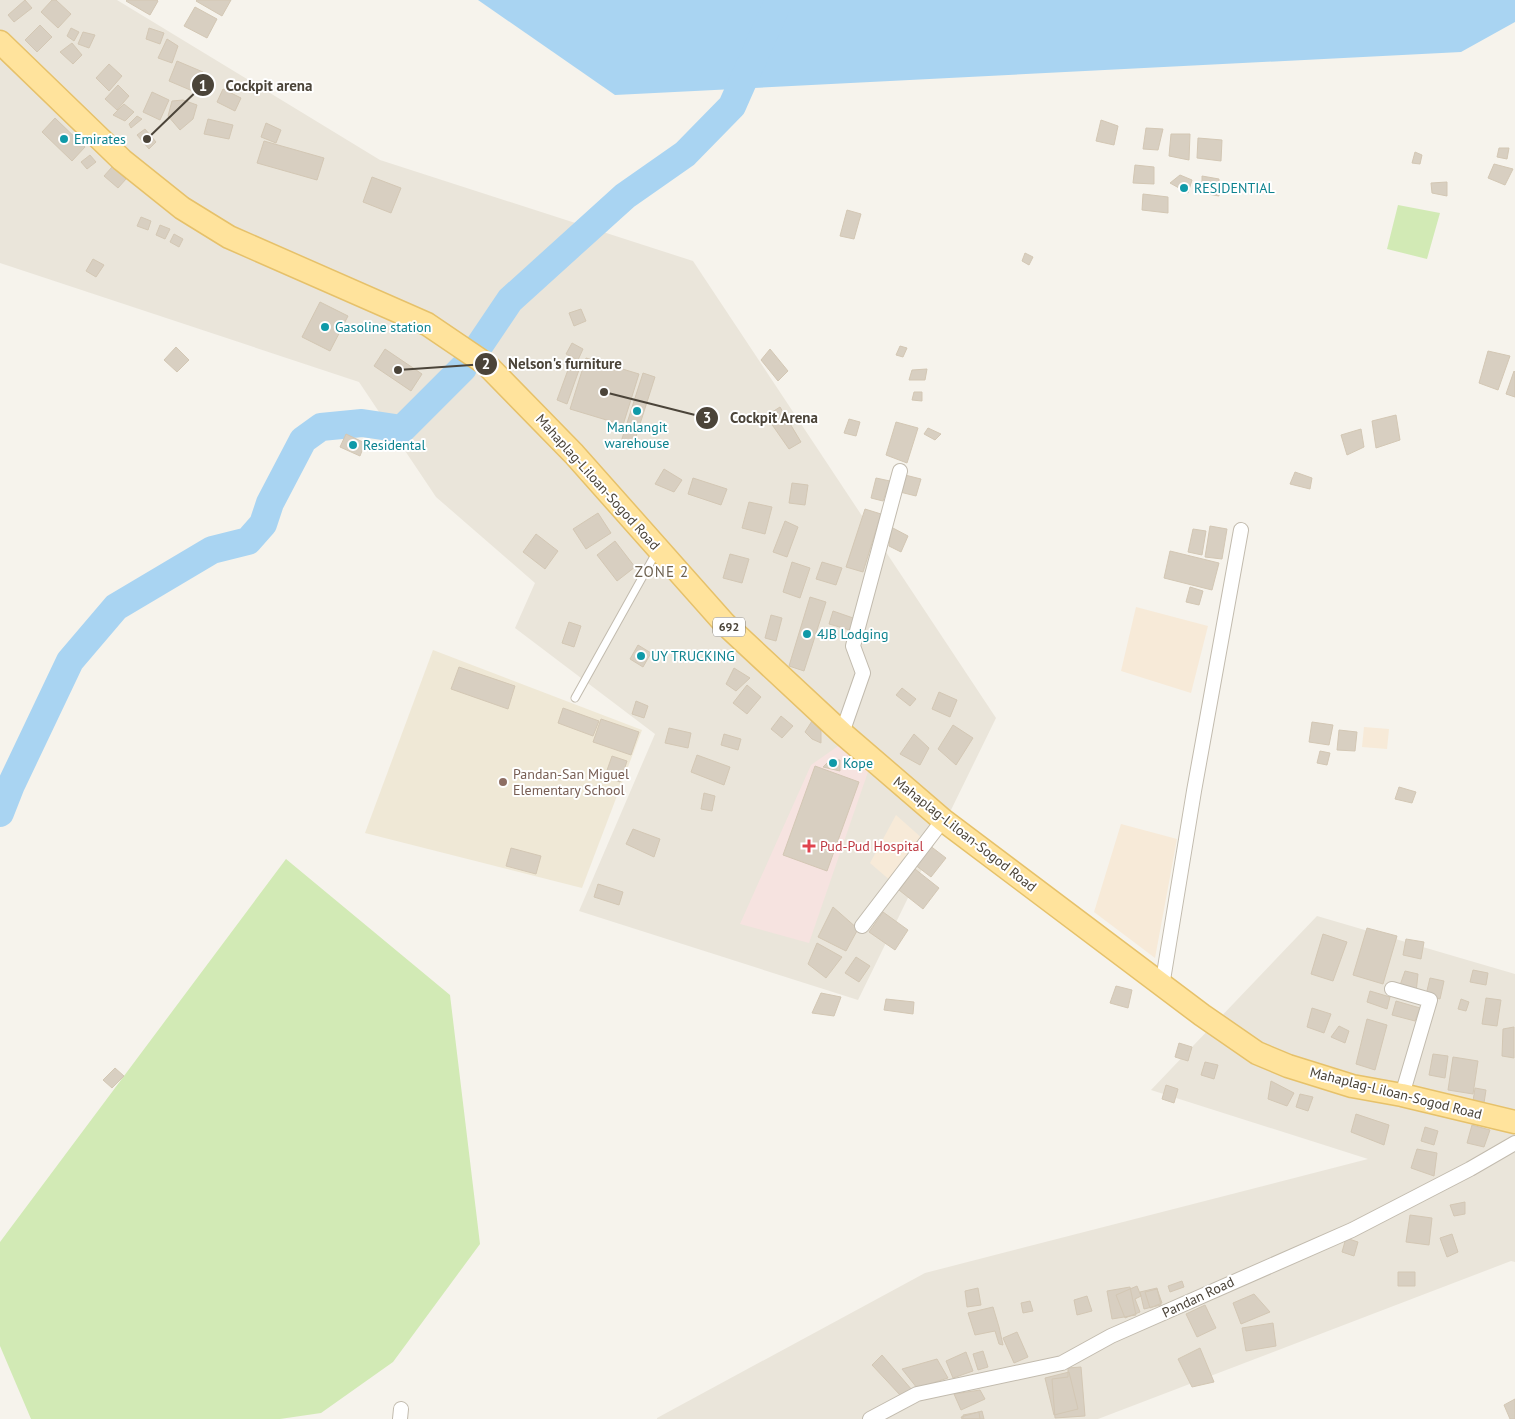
<svg xmlns="http://www.w3.org/2000/svg" width="1515" height="1419" viewBox="0 0 1515 1419" font-family="'PT Sans',sans-serif">
<rect width="100%" height="100%" fill="#f6f3ec"/>
<path fill="#eae5da" d="M0 0H117L380 160 693 261 996 718 858 1000 579 911 655 734 515 628 535 583 436 497 359 382 0 263Z
M1317 916 1515 974V1262L1511 1261 1098 1419H657V1418L925 1273 1368 1159 1151 1090Z"/>
<path fill="#f7ead8" d="M1136 607 1208 626 1191 693 1121 671Z
M1364 727 1389 729 1387 749 1362 747Z
M896 815 923 839 892 882 870 863Z
M1121 824 1177 839 1155 958 1094 912Z"/>
<path fill="#efe8d6" d="M433 650 642 730 582 888 365 833Z"/>
<path fill="#f6e3e0" d="M841 744 869 769 809 943 740 924 811 765Z"/>
<path fill="#d2eab5" d="M1398 205 1440 213 1427 259 1387 249Z
M286 859 450 995 480 1244 393 1362 321 1413 280 1419H31L0 1346V1242Z"/>
<path fill="#a9d4f2" d="M478 0H1515V22L1461 52 615 95Z"/>
<g fill="none" stroke-linecap="round" stroke-linejoin="round">
<path stroke="#a9d4f2" stroke-width="28" d="M479 346 510 300 625 196 685 154 732 106 779 0
M0 813 11 785 70 661 116 607 212 550 248 541 263 524 270 503 303 440 321 427 362 423 402 429 463 368"/>
</g>
<path fill="#d8cfc1" stroke="#d3c7b4" d="M25 0 32 8 14 22 8 15Z
M52 0H56L71 14 58 28 41 12Z
M127 0H157L158 1 150 15 126 1Z
M197 0H231L222 16 196 1Z
M195 7 217 19 207 38 184 26Z
M40 25 52 37 37 52 25 40Z
M71 28 79 32 74 41 67 36Z
M149 28 164 33 160 44 146 39Z
M83 32 95 35 89 48 78 44Z
M167 39 178 46 172 63 158 58Z
M72 43 82 55 73 64 60 52Z
M177 61 203 72 195 92 169 81Z
M109 64 122 76 109 91 96 78Z
M118 85 129 96 117 110 105 99Z
M223 89 241 98 235 111 217 102Z
M152 92 169 100 160 120 143 112Z
M183 100 197 105 193 119 180 130 168 116 172 101Z
M124 104 134 112 125 121 113 115Z
M137 116 142 119 131 128 129 124Z
M55 118 85 147 72 161 42 132Z
M208 119 233 125 229 139 204 134Z
M1101 120 1118 126 1114 145 1096 141Z
M266 123 281 130 276 143 261 137Z
M1146 128 1163 129 1158 150 1143 149Z
M145 129 156 142 149 149 137 135Z
M1171 134H1190L1189 160 1169 156Z
M1198 138 1222 140 1221 161 1197 158Z
M264 141 324 158 317 180 257 163Z
M1499 148H1509L1507 159 1497 157Z
M1415 152 1422 155 1420 164 1412 163Z
M90 155 96 162 87 169 81 162Z
M1494 164 1513 169 1505 185 1488 178Z
M1135 165 1154 167V184L1133 183Z
M112 167 126 179 118 188 104 176Z
M1180 175 1192 180 1188 193 1170 183Z
M1202 176 1219 179V196L1202 193Z
M372 177 401 188 391 213 363 202Z
M1447 182V196L1432 193 1431 183Z
M1143 194 1168 197V213L1142 210Z
M847 210 861 214 854 239 840 236Z
M141 217 151 221 148 230 137 226Z
M160 225 170 229 165 239 156 235Z
M174 234 183 239 179 247 170 242Z
M1025 253 1033 257 1029 265 1022 261Z
M93 259 104 265 96 277 86 271Z
M320 302 348 316 330 351 302 337Z
M581 309 586 321 574 326 569 313Z
M572 343 583 349 578 360 566 354Z
M900 346 907 348 903 357 896 355Z
M176 347 189 360 177 372 164 360Z
M385 349 422 374 411 391 374 366Z
M770 349 788 371 778 381 761 360Z
M1488 351 1510 356 1498 390 1479 383Z
M586 358 639 374 623 425 570 409Z
M569 367 579 370 567 404 557 400Z
M927 369 925 380H909L912 370Z
M1514 371 1515 372V397L1506 394Z
M643 373 655 377 632 449 620 445Z
M914 392H922V401L912 400Z
M780 407 801 442 789 449 766 416Z
M1396 415 1400 440 1376 448 1372 421Z
M849 419 860 422 856 436 844 433Z
M896 422 918 428 907 463 886 455Z
M928 428 941 434 935 440 924 434Z
M1361 429 1364 447 1347 455 1341 435Z
M346 434 365 443 360 456 340 447Z
M664 469 682 480 674 492 655 484Z
M1295 472 1312 478 1310 489 1290 484Z
M905 475 921 479 916 496 900 492Z
M693 478 727 489 721 505 688 494Z
M876 478 890 481 883 501 871 498Z
M792 483 808 485 805 505 789 503Z
M749 502 772 507 765 534 742 528Z
M865 509 881 514 863 572 846 567Z
M598 513 611 533 586 549 573 529Z
M785 521 798 527 787 557 773 552Z
M1210 526 1227 529 1222 559 1205 557Z
M891 527 908 536 901 552 889 546Z
M1193 529 1206 531 1202 555 1188 552Z
M536 534 558 551 545 569 523 552Z
M615 541 635 567 617 581 597 555Z
M1170 551 1219 563 1212 590 1164 578Z
M730 554 749 559 742 583 723 578Z
M792 562 810 568 800 598 783 592Z
M822 562 842 568 836 585 816 579Z
M1190 587 1203 591 1199 605 1186 602Z
M810 597 826 602 804 671 789 666Z
M833 611 856 619 853 631 829 624Z
M771 615 782 618 776 641 765 638Z
M569 622 581 626 574 647 562 643Z
M638 645 651 653 643 667 630 659Z
M459 667 515 686 508 709 451 689Z
M734 668 750 678 736 691 726 684Z
M747 685 761 697 747 714 733 703Z
M902 688 916 699 910 706 896 695Z
M939 692 957 700 950 717 932 709Z
M636 701 648 706 644 718 632 714Z
M563 708 599 721 593 736 558 723Z
M781 716 793 726 782 738 771 729Z
M601 719 639 732 631 755 593 742Z
M812 721 821 731V743L812 739 805 732Z
M1312 722 1333 725 1329 745 1309 742Z
M953 725 973 738 956 765 938 749Z
M669 728 691 733 688 748 665 743Z
M1339 730 1357 732 1355 751 1337 750Z
M724 734 741 739 738 750 721 745Z
M914 734 929 748 920 765 900 754Z
M1320 751 1330 753 1327 765 1317 763Z
M697 755 730 767 724 785 691 772Z
M612 756 627 761 620 782 605 776Z
M830 760H840V771L823 767Z
M815 766 859 782 827 871 783 855Z
M1399 787 1416 792 1412 803 1395 799Z
M704 793 715 796 712 811 701 809Z
M633 829 660 839 654 857 626 844Z
M929 845 946 858 931 877 914 864Z
M511 848 541 856 536 874 506 866Z
M915 869 939 888 923 909 899 890Z
M598 884 623 892 619 905 594 897Z
M833 907 858 929 846 951 818 937Z
M883 912 908 930 895 950 869 932Z
M1367 928 1397 936 1383 984 1353 975Z
M1323 934 1347 942 1333 981 1311 974Z
M1406 939 1424 942 1421 959 1403 955Z
M817 943 842 957 826 978 808 964Z
M856 957 870 966 859 982 845 973Z
M1473 970 1488 973 1486 985 1470 982Z
M1405 971 1418 974 1416 993 1399 988Z
M1430 978 1444 981 1440 999 1426 995Z
M1116 986 1132 990 1128 1008 1110 1003Z
M1370 991 1390 997 1387 1009 1367 1002Z
M821 993 841 997 834 1016 812 1013Z
M1486 998 1501 1000 1497 1026 1482 1024Z
M886 999 914 1002 913 1014 884 1010Z
M1461 999 1469 1002 1466 1011 1458 1009Z
M1396 1001 1420 1008 1415 1021 1392 1015Z
M1312 1008 1331 1014 1324 1033 1307 1027Z
M1367 1019 1387 1025 1375 1070 1356 1064Z
M1339 1026 1349 1031 1345 1043 1331 1037Z
M1514 1027V1058L1502 1056 1503 1029Z
M1179 1043 1192 1047 1188 1061 1175 1057Z
M1433 1054 1448 1056 1445 1078 1429 1075Z
M1453 1057 1478 1061 1473 1094 1448 1090Z
M1205 1062 1218 1065 1214 1079 1201 1075Z
M115 1068 124 1076 112 1088 103 1080Z
M1271 1081 1294 1093 1287 1106 1268 1099Z
M1166 1085 1178 1089 1174 1103 1162 1099Z
M1475 1088 1486 1090 1484 1103 1473 1101Z
M1300 1094 1313 1097 1308 1111 1296 1107Z
M1356 1114 1389 1125 1384 1145 1351 1132Z
M1472 1125 1490 1130 1484 1147 1467 1143Z
M1425 1127 1438 1131 1434 1145 1421 1141Z
M1417 1149 1437 1153 1434 1176 1411 1168Z
M1465 1202V1214L1454 1216 1450 1205Z
M1410 1215 1432 1218 1429 1245 1406 1242Z
M1452 1234 1458 1252 1447 1257 1440 1238Z
M1346 1238 1358 1242 1354 1256 1342 1252Z
M1398 1272H1415V1286H1398Z
M1182 1281 1184 1287 1170 1292 1168 1286Z
M1137 1286 1141 1296 1135 1299 1140 1312 1125 1318 1116 1295Z
M1130 1287 1136 1315 1112 1319 1107 1291Z
M978 1288 981 1305 967 1307 965 1291Z
M1157 1288 1161 1305 1144 1309 1140 1292Z
M1157 1289 1162 1303 1150 1308 1145 1292Z
M1254 1294 1270 1312 1241 1324 1233 1303Z
M1087 1296 1092 1311 1077 1315 1074 1300Z
M1030 1301 1033 1311 1023 1313 1021 1303Z
M1205 1305 1216 1328 1197 1337 1186 1314Z
M993 1307 999 1327 1003 1345 999 1344 995 1331 975 1335 968 1313Z
M1273 1323 1276 1346 1246 1351 1242 1328Z
M1017 1332 1028 1357 1014 1363 1003 1338Z
M1200 1348 1214 1382 1192 1387 1178 1359Z
M983 1351 988 1367 978 1370 973 1354Z
M966 1352 973 1371 953 1378 946 1361Z
M882 1355 912 1390 900 1395 872 1365Z
M937 1359 948 1378 917 1388 902 1369Z
M1081 1367 1085 1416 1055 1418 1052 1379 1068 1377V1368Z
M1069 1372 1078 1409 1054 1415 1045 1378Z
M980 1390 985 1399 961 1410 954 1394Z
M1515 1399V1419H1510L1504 1405Z
M982 1411 984 1419H962L961 1417Z
M979 1412 980 1419H963V1415Z"/>
<g fill="none" stroke-linecap="round" stroke-linejoin="round">
<defs>
<path id="lane" d="M575 698 657 551"/>
<path id="street" d="M842 733 863 673 853 646 900 471
M862 926 943 820
M1162 986 1194 791 1241 530
M1392 989 1430 1000 1402 1095
M400 1419 401 1409
M870 1419 917 1394 1062 1363 1111 1336 1352 1230 1470 1169 1515 1143"/>
<path id="primary" d="M0 42 122 160 182 208 229 237 427 324 486 364 574 454 725 624 842 733 943 820 1202 1015 1257 1053 1288 1066 1352 1086 1402 1095 1515 1122"/>
</defs>
<use href="#lane" stroke="#c2bbae" stroke-width="9"/>
<use href="#street" stroke="#c2bbae" stroke-width="16"/>
<use href="#primary" stroke="#e6c16a" stroke-width="25"/>
<use href="#lane" stroke="#fff" stroke-width="7"/>
<use href="#street" stroke="#fff" stroke-width="14"/>
<use href="#primary" stroke="#ffe39c" stroke-width="22"/>
</g>
<g fill="#0f9aa8" stroke="#fff" stroke-width="2">
<circle cx="64" cy="139" r="5"/>
<circle cx="1184" cy="188" r="5"/>
<circle cx="325" cy="327" r="5"/>
<circle cx="637" cy="411" r="5"/>
<circle cx="353" cy="445" r="5"/>
<circle cx="807" cy="634" r="5"/>
<circle cx="641" cy="656" r="5"/>
<circle cx="833" cy="763" r="5"/>
</g>
<circle fill="#8d6e63" stroke="#fff" stroke-width="2" cx="503" cy="782" r="5"/>
<path fill="#e0444e" stroke="#fff" stroke-width="2" d="M806.5 838.5h5v5h5v5h-5v5h-5v-5h-5v-5h5z"/>
<g text-anchor="middle" stroke-width="4" stroke-linejoin="round" paint-order="stroke">
<rect fill="#fff" stroke="#817c74" stroke-width="1" x="713" y="617.5" width="32" height="19" rx="4"/>
<g font-size="12" font-weight="bold" fill="#4b4439">
<text x="729" y="631">692</text>
</g>
<g font-size="14" fill="#0d838f" stroke="#fff" text-anchor="start">
<text x="74" y="144">Emirates</text>
<text x="1194" y="193">RESIDENTIAL</text>
<text x="335" y="332">Gasoline station</text>
<text x="637" y="432" text-anchor="middle">Manlangit<tspan x="637" dy="16">warehouse</tspan></text>
<text x="363" y="450">Residental</text>
<text x="817" y="639">4JB Lodging</text>
<text x="651" y="661">UY TRUCKING</text>
<text x="843" y="768">Kope</text>
</g>
<g font-size="14" fill="#4b4439" stroke="#fff">
<text transform="translate(598 482) rotate(48)" y="5">Mahaplag-Liloan-Sogod Road</text>
<text transform="translate(965 834) rotate(38)" y="5">Mahaplag-Liloan-Sogod Road</text>
<text transform="translate(1396 1093) rotate(14)" y="5">Mahaplag-Liloan-Sogod Road</text>
<text transform="translate(1198 1297) rotate(-25)" y="5">Pandan Road</text>
</g>
<g font-size="14" fill="#785e54" stroke="#fff" text-anchor="start">
<text x="513" y="779">Pandan-San Miguel<tspan x="513" dy="16">Elementary School</tspan></text>
</g>
<g font-size="14" fill="#be3a42" stroke="#fff" text-anchor="start">
<text x="820" y="851">Pud-Pud Hospital</text>
</g>
<g font-size="15" letter-spacing="1" fill="#6e6250" stroke="#fff">
<text x="662" y="577">ZONE 2</text>
</g>
</g>
<path fill="none" stroke="#4b4439" stroke-width="2" d="M147 139L203 85M398 370L486 364M604 392L707 418"/>
<g fill="#4b4439" stroke="#fff" stroke-width="2">
<circle cx="147" cy="139" r="5"/>
<circle cx="398" cy="370" r="5"/>
<circle cx="604" cy="392" r="5"/>
<circle cx="203" cy="85" r="12"/>
<circle cx="486" cy="364" r="12"/>
<circle cx="707" cy="418" r="12"/>
</g>
<g font-size="15" text-anchor="middle" font-weight="bold" fill="#fff">
<text x="203" y="91">1</text>
<text x="486" y="369">2</text>
<text x="707" y="423">3</text>
</g>
<g font-size="15" text-anchor="middle" font-weight="bold" fill="#4b4439" stroke="#fff" stroke-width="4" stroke-linejoin="round" paint-order="stroke">
<text x="269" y="91">Cockpit arena</text>
<text x="565" y="369">Nelson's furniture</text>
<text x="774" y="423">Cockpit Arena</text>
</g>
</svg>
